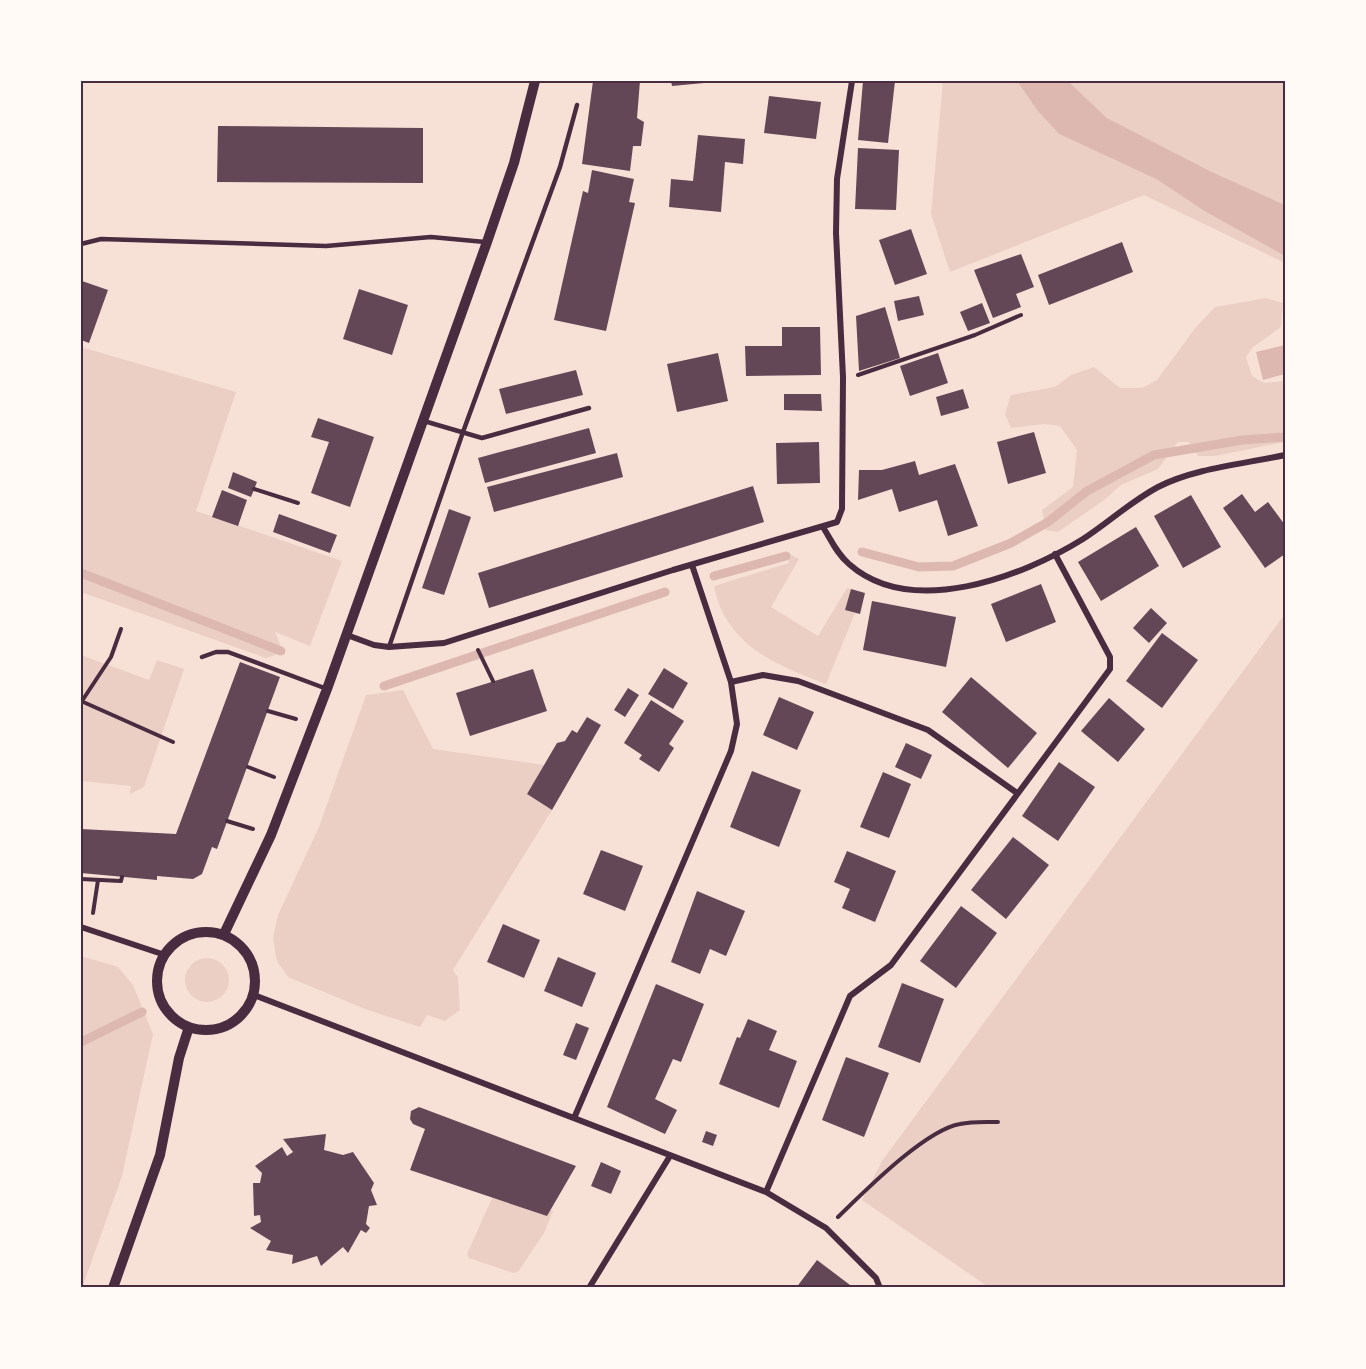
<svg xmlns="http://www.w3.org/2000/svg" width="1366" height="1369" viewBox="0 0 1366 1369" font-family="'Noto Sans',sans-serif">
<rect width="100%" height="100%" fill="#f7e1d7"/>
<path fill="#ebcfc5" d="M943 81H1017L1037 110 1059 134 1156 179 1206 212 1285 256V263L1144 195 950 272 931 214Z
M1068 81H1285V205L1212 172 1107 118Z
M1266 298 1283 303 1281 327 1253 347 1246 357 1252 376 1264 383 1285 381V442L1215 456H1198L1188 442H1178L1158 469 1121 485 1104 500 1058 532 1046 530 1042 510 1073 487 1077 450 1060 426 1044 424 1011 428 1005 414 1011 395 1055 387 1071 375 1094 367 1120 388H1142L1157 380 1196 327 1215 307Z
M81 347 236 392 196 511 342 561 310 646 275 632 280 644 278 654 266 658 81 592Z
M786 552 799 559 771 607 818 636 847 588 851 589 845 610 855 613 826 684C775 665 725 644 714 586L789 563Z
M1285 614V1288H990L862 1200 882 1161Z
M81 655 149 680 157 660 184 669 144 787 130 794 131 786 81 781Z
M403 690 433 749 544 765 527 794 552 810 453 970 458 977 460 1010 445 1021 427 1015 420 1027 365 1009 288 977 277 961 273 939 278 915 319 827 366 695Z
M81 956 118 967 133 985 153 1034 122 1176 82 1288Z
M185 980a22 22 0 1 1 44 0a22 22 0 1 1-44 0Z
M499 1193 553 1211 544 1233 518 1272 513 1273 469 1258 467 1254 493 1196Z"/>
<path fill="#dcb8b0" d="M1017 81H1068L1107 118 1212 172 1285 205V256L1206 212 1156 179 1059 134 1037 110Z
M1285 345V374L1263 380 1256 352Z"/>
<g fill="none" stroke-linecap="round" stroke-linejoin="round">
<path stroke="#dcb8b0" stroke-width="9" d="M862 552 919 567 953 566 1011 543 1048 522 1087 491 1154 455 1242 440 1285 437
M81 573 281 651
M714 576 786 556
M384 686 665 592
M81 1042 142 1012"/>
</g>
<path fill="#644757" d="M593 81H640L637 118 644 122 641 146H633L630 171 582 164Z
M671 81H703L704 83 672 86Z
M863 81H895L888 143 858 140Z
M769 96 821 102 816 139 764 133Z
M218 126 423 128V183L217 182Z
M698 135 745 139 743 164 725 162 721 212 669 207 671 179 693 181Z
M858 148 899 150 896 210 855 209Z
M592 170 634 179 629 202 635 203 606 331 554 320 583 191 588 193Z
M911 229 927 274 895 285 879 240Z
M1122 242 1133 272 1049 305 1038 275Z
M1021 254 1034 287 1016 294 1021 307 993 318 974 270Z
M82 281 108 290 89 343 81 340Z
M359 289 408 305 392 355 343 339Z
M919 296 924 315 898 321 894 301Z
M982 303 990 323 968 331 960 312Z
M885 307 900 358 859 371 856 316Z
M782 327H820L821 375 746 376 745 346H782Z
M718 353 728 401 677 412 667 364Z
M938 353 948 383 910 396 900 366Z
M576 370 583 395 506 414 499 389Z
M963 389 969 408 941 416 936 397Z
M784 394H821L822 411 784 410Z
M318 418 374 437 350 507 311 493 329 442 311 437Z
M589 428 596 453 485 483 478 458Z
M1034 432 1046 473 1008 484 997 442Z
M819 442 820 483 777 484 776 443Z
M617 453 623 477 494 512 487 487Z
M915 461 919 475 955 464 978 526 948 536 937 500 899 512 892 489 858 500 859 470H882Z
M233 472 257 482 251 497 228 488Z
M753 486 764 522 489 608 478 573Z
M222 490 247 500 238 526 212 517Z
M1242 494 1255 512 1268 502 1285 525V554L1265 568 1223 508Z
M1191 495 1221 547 1183 568 1154 516Z
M449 509 471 517 444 595 422 588Z
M279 514 337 535 330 553 273 532Z
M1136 527 1159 566 1101 601 1078 562Z
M1041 584 1056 622 1006 642 991 604Z
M851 589 865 593 860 614 845 610Z
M872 601 956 617 946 667 863 650Z
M1151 608 1167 623 1149 643 1133 628Z
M1162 633 1198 660 1162 708 1126 681Z
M240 662 280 677 217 849 212 847 202 874 193 879 157 876V880L81 873V829L176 834Z
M664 668 688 683 673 709 648 694Z
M533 669 547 711 470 736 456 693Z
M971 677 1037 733 1008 768 942 712Z
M628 688 639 695 625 717 614 710Z
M779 697 814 712 797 750 763 735Z
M1109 698 1145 729 1118 762 1081 731Z
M651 700 684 721 669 744 674 748 659 772 639 759 642 755 624 743Z
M587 717 601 725 552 810 527 794 557 743 565 741 572 730 577 733Z
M906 743 932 755 921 779 895 767Z
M1059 762 1095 787 1058 841 1022 816Z
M752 771 801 790 779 847 730 827Z
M883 772 911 784 889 838 860 827Z
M1013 837 1049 865 1006 919 971 890Z
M601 850 643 866 625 911 583 894Z
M847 851 896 871 875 922 842 908 850 889 834 882Z
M697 891 745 911 726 956 710 949 700 974 671 962Z
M961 906 997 933 956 988 920 961Z
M503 924 540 940 524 978 487 962Z
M558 957 596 973 582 1007 544 991Z
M902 983 944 999 920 1063 878 1047Z
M656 984 704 1004 681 1062 673 1059 655 1099 677 1110 665 1134 607 1107Z
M748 1019 777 1031 769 1050 797 1061 779 1108 719 1084 737 1037 740 1038Z
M576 1023 589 1028 576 1060 563 1055Z
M846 1057 889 1073 864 1137 822 1120Z
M419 1107 576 1166 547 1216 410 1170 425 1129 413 1124 410 1119 411 1111Z
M706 1131 717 1135 713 1146 702 1142Z
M326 1134 324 1150 343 1155 353 1152 374 1183 371 1190 377 1205 369 1206 366 1224 370 1228 366 1233 361 1230 348 1253 343 1247 321 1266 317 1256 292 1264 293 1255 266 1250 271 1241 250 1228 261 1222 260 1215 254 1216 253 1183H260L262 1173 255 1166 282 1147 287 1156 293 1152 283 1139Z
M601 1162 621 1171 611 1194 591 1186Z
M817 1260 854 1288H796Z"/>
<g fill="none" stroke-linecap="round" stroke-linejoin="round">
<path stroke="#4a2c40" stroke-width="4" d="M858 375 975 335 1021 315
M254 489 298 503
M478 650 493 681
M81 701 173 742
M82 701 111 657 121 629
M268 711 296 719
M248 767 274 777
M227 821 253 829
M81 879 121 881 122 877
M93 913 98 880
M838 1217C865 1191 925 1130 960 1124 973 1121 986 1122 998 1122"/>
<path stroke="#4a2c40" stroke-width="4.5" d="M81 244 101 239 326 246 431 237 485 242
M424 421 482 438 589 408
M389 647 463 432 560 167 577 105
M202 657 216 652H228L327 689"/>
<path stroke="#4a2c40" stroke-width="6" d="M823 527C831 540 837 554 849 564 911 619 1022 577 1083 539 1108 523 1130 502 1158 487 1195 468 1244 464 1285 455
M347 635 374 645 389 647 444 643 673 570 837 522 842 509 843 377 836 233 837 179 852 81
M731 682 763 675 798 681 928 730 1017 793
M81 927 165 955
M254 995 766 1192 826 1228 876 1278 880 1288
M575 1116 731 751 737 724 731 682 692 565
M766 1192 850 996 891 965 1110 669V657L1055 554
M589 1288 670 1156"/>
<path stroke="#4a2c40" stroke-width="10" d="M157 981a49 49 0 1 1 98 0a49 49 0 1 1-98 0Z
M224 934 271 835 327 689 487 242 514 163 535 81
M113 1288 160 1155 179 1058 189 1027"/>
</g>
<rect width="1366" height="1369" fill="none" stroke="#fffaf5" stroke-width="165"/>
<rect x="82" y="82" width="1202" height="1204" fill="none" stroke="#4a2c40" stroke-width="2"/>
</svg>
